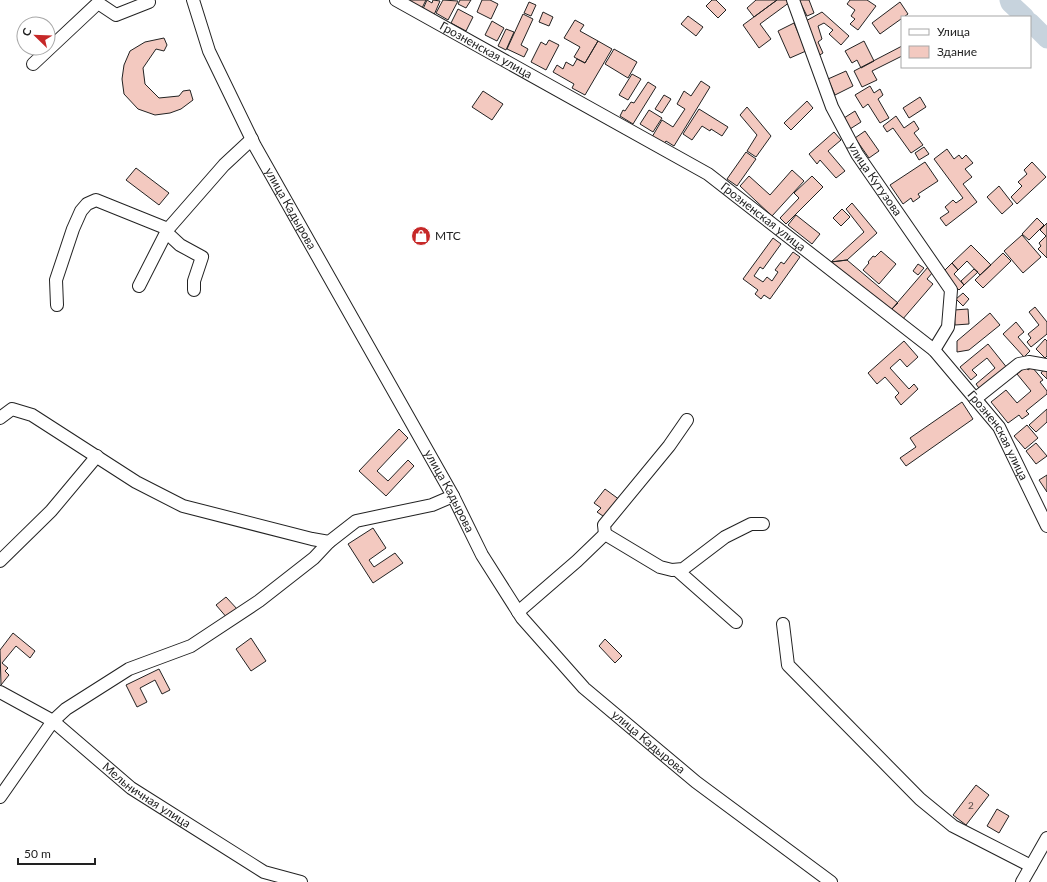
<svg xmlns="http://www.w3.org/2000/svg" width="1047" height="882" viewBox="0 0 1047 882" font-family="Lato,sans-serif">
<rect width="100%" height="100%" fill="#fff"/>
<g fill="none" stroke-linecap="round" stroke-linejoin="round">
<path stroke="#c7d3dd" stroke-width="19" d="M1009 0 1010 3 1025 17
M1030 22 1047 39"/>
</g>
<path fill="#f3c9c0" stroke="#222" d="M407 0H426L422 8Z
M427 0 432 3 433 0 440 1 434 15 423 9Z
M443 0 458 1 448 20 436 13Z
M460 0H471L466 8 458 4Z
M482 0H490L498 4 491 19 477 12Z
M712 0H716L726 10 718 18 706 6Z
M756 0H777L754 17 747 8Z
M777 0H788L790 2 760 24 771 39 759 48 743 25Z
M799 0H809L814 13 807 16Z
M850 0H867L876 6 858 30 850 24 855 19 851 16 855 10 847 4Z
M529 2 536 5 531 16 524 13Z
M900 2 908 14 880 34 872 23Z
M458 9 473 17 466 31 451 23Z
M543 12 553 17 549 26 539 22Z
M822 12 849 36 841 45 829 34 833 30 824 23 818 26 822 39 818 42 823 53 818 56 804 22Z
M523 14 533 19 521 45 528 49 524 57 507 49Z
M688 16 703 27 696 36 681 24Z
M575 20 584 25 580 31 598 41 585 63 574 57 580 47 564 38Z
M492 21 504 28 497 41 485 35Z
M794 23 806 51 790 58 778 31Z
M506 29 514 32 506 50 498 46Z
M164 38 167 45 164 51 156 49 143 68 145 84 159 98 179 96 183 91 190 90 193 100 181 109 170 113 155 115 138 109 124 94 122 79 124 65 130 51 145 42Z
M549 40 559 45 546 70 531 62 541 42 546 45Z
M598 41 612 49 585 95 572 88 574 84 553 72 557 65 563 69 566 62 573 66 577 59 585 63Z
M864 41 874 61 861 68 857 60 852 63 845 51Z
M902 46V56L872 71 877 80 862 87 854 71Z
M614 49 637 62 628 78 605 64Z
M846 71 853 86 835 95 828 79Z
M632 74 641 79 628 100 619 95Z
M701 81 710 87 674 146 666 141 664 144 652 137 662 120 673 127 685 109 677 104 684 91 691 96Z
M648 82 656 87 633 124 620 116 623 110 625 111 631 102 634 103Z
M870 86 874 93 880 89 883 95 878 99 889 118 880 123 868 104 863 108 855 95Z
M483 91 503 104 492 120 472 107Z
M664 95 671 99 662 113 655 109Z
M920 97 926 107 909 118 903 108Z
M807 101 813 108 791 130 784 123Z
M747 107 771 136 756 157 747 151 757 135 740 115Z
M699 109 728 127 722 136 711 129 710 131 702 126 692 140 683 134Z
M649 110 662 118 653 132 640 124Z
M855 111 861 122 850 129 844 118Z
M896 116 904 128 914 121 919 129 914 133 923 145 911 153 893 128 887 132 883 126Z
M865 131 879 151 869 158 855 138Z
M834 132 841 140 828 151 845 171 836 178 820 160 817 164 809 154Z
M924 147 929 154 919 160 915 153Z
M947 149 954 159 959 155 962 159 966 155 973 163 965 169 972 177 963 184 977 202 946 226 940 218 949 212 945 207 953 200 956 203 963 198 934 159Z
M746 152 756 159 737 186 727 179Z
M925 162 938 181 918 194 920 197 913 202 911 198 903 204 890 185Z
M1032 162 1046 177 1017 204 1011 197 1022 186 1018 182 1027 174 1024 170Z
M136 168 169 193 159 205 126 180Z
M792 170 804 181 772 216 740 186 749 176 770 195Z
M812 176 823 187 786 224 780 218 799 198 794 193Z
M999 186 1013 204 1002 214 987 197Z
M852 203 877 233 847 260 831 262 864 232 846 209Z
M842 209 850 217 841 226 833 218Z
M796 215 820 234 812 244 788 225Z
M1037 218 1044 225 1029 240 1022 234Z
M1047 223V258L1038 249 1041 246 1039 243 1046 236 1040 230Z
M1022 235 1041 257 1023 273 1004 251Z
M773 238 781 244 763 269 760 267 754 276 763 282 767 277 772 281 778 272 775 270 781 262 784 264 793 252 800 257 770 299 764 295 761 299 755 294 758 290 743 279Z
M971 245 991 265 980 275 967 261 958 270 952 263Z
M881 251 896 264 879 284 863 270 869 263 868 262 873 256 875 257Z
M1003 253 1011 261 983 288 975 280Z
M847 260 898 303 891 310 831 262Z
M952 263 958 270 954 274 964 285 959 290 942 273Z
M918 264 924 268 918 275 913 271Z
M928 267 933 272 927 279 933 284 902 320 891 310Z
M974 269 978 272 964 285 961 281Z
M963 293 969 299 963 306 956 299Z
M1035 307 1047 322V334L1031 347 1027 342 1031 338 1028 334 1039 325 1029 312Z
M968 309 969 324 955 325 954 310Z
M990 313 1000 325 969 350 957 352V341Z
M1016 322 1024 332 1018 337 1030 351 1024 357 1003 334Z
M1045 339 1047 341V356L1045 358 1036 349Z
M904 341 918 357 907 367 900 359 890 368 909 389 914 384 918 389 901 405 895 397 899 393 885 377 877 384 868 373Z
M988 344 1008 369 981 391 976 384 995 368 987 358 972 370 977 375 971 380 960 367Z
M1026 367 1028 370 1032 367 1043 380 1040 382 1047 391V394L1026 411 1029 414 1022 419 1019 415 1008 423 991 402 1006 390 1017 403 1031 391 1017 374Z
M1044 369 1047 372V379L1041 373Z
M962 402 973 419 906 466 900 458 916 447 910 438Z
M1047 409V422L1036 432 1029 425Z
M1027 425 1038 438 1025 449 1014 436Z
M399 429 408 438 377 471 388 481 408 460 414 466 386 496 359 471Z
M1036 443 1047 456 1036 464 1026 451Z
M1047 475V492L1039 480Z
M605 489 620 500 606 518 597 512 601 508 594 503Z
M373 528 386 548 369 560 374 567 395 553 403 563 373 583 348 544Z
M226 597 238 610 228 619 216 605Z
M13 633 35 651 30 658 16 646 2 663 8 668 5 671 9 675 1 685 0 650Z
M251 638 266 661 251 671 236 649Z
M605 639 622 656 615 663 599 646Z
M159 669 170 690 162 694 155 680 140 688 147 702 137 707 126 685Z
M976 785 989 795 966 825 953 815Z
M997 809 1009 816 999 833 987 826Z"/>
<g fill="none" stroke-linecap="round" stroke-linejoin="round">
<defs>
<g id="minor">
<path id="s1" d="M193 0 209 51 255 146 453 496 482 555 522 618 584 688 696 782 831 882"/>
<path id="s2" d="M396 0 708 174 934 350 999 427 1047 526"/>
<path id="s3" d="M793 0 832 107 857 154 951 290 948 327 934 350"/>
<path d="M33 64 98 3 116 15 149 2"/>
<path d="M166 232 180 245 202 257 194 281V290"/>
<path d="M139 286 168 229 224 165 252 139"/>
<path d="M57 305 56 280 73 229 81 211 87 204 96 200 168 229"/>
<path d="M975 399 1019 364 1029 362 1047 365"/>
<path d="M0 418 12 409 32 415 136 482 183 506 312 539 329 542 356 521 432 505 453 496"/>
<path d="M605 534 660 567 672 570 683 569 725 537 751 524H763"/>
<path d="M605 534 604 525 669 446 687 420"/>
<path d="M0 561 51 511 97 456"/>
<path d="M677 570 736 622"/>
<path d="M518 612 577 561 605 534"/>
<path d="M783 624 788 665 920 799 953 826 1031 866"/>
<path id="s4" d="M0 692 53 721 131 788 264 872 301 882"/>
<path d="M0 797 53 721 66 709 129 669 191 646 259 601 314 558 329 542"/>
<path d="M1022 882 1047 838"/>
</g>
</defs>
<use href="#minor" stroke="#222" stroke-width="14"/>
<use href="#minor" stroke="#fff" stroke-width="12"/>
</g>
<defs>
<symbol id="shop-disc" viewBox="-11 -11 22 22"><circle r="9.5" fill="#c62828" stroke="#fff"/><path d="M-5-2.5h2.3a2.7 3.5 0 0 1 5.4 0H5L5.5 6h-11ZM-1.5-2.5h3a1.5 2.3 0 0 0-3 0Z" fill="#fff"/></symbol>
</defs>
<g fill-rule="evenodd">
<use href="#shop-disc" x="410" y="225" width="22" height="22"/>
</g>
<g text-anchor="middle" stroke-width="3" stroke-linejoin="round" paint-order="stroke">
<g font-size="10" fill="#564c4a">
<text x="971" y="809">2</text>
</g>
<g font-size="12" fill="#222" stroke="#fff">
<text dy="4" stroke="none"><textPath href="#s2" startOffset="103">Грозненская улица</textPath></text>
<text dy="4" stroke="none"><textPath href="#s3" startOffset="198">улица Кутузова</textPath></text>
<text dy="4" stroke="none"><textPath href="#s1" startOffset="231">улица Кадырова</textPath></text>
<text dy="4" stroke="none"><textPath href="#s2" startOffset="427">Грозненская улица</textPath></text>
<text dy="4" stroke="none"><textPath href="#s2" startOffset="751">Грозненская улица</textPath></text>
<text dy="4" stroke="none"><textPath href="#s1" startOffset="555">улица Кадырова</textPath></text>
<text dy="4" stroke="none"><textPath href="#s1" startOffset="879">улица Кадырова</textPath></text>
<text dy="4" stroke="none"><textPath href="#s4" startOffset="180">Мельничная улица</textPath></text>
</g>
<g font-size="12" fill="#222" stroke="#fff" text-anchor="start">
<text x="435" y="240">МТС</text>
</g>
</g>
<rect x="901" y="16" width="130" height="52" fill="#ffffff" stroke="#a7a7a7"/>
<rect x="909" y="29" width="20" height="6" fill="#ffffff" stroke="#a7a7a7"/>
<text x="937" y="36" font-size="12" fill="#222222">Улица</text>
<rect x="909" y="46" width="20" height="12" fill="#f3c9c0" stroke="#a7a7a7"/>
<text x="937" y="56" font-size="12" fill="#222222">Здание</text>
<g transform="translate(36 36) rotate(293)"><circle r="19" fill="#ffffff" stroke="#a7a7a7"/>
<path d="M0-3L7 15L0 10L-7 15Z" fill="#c62828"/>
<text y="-6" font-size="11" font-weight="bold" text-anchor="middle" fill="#222222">С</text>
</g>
<path d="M18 858v6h77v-6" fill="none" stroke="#222222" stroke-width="2"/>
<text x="24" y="858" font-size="12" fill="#222222" stroke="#ffffff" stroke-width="3" paint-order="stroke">50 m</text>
</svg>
